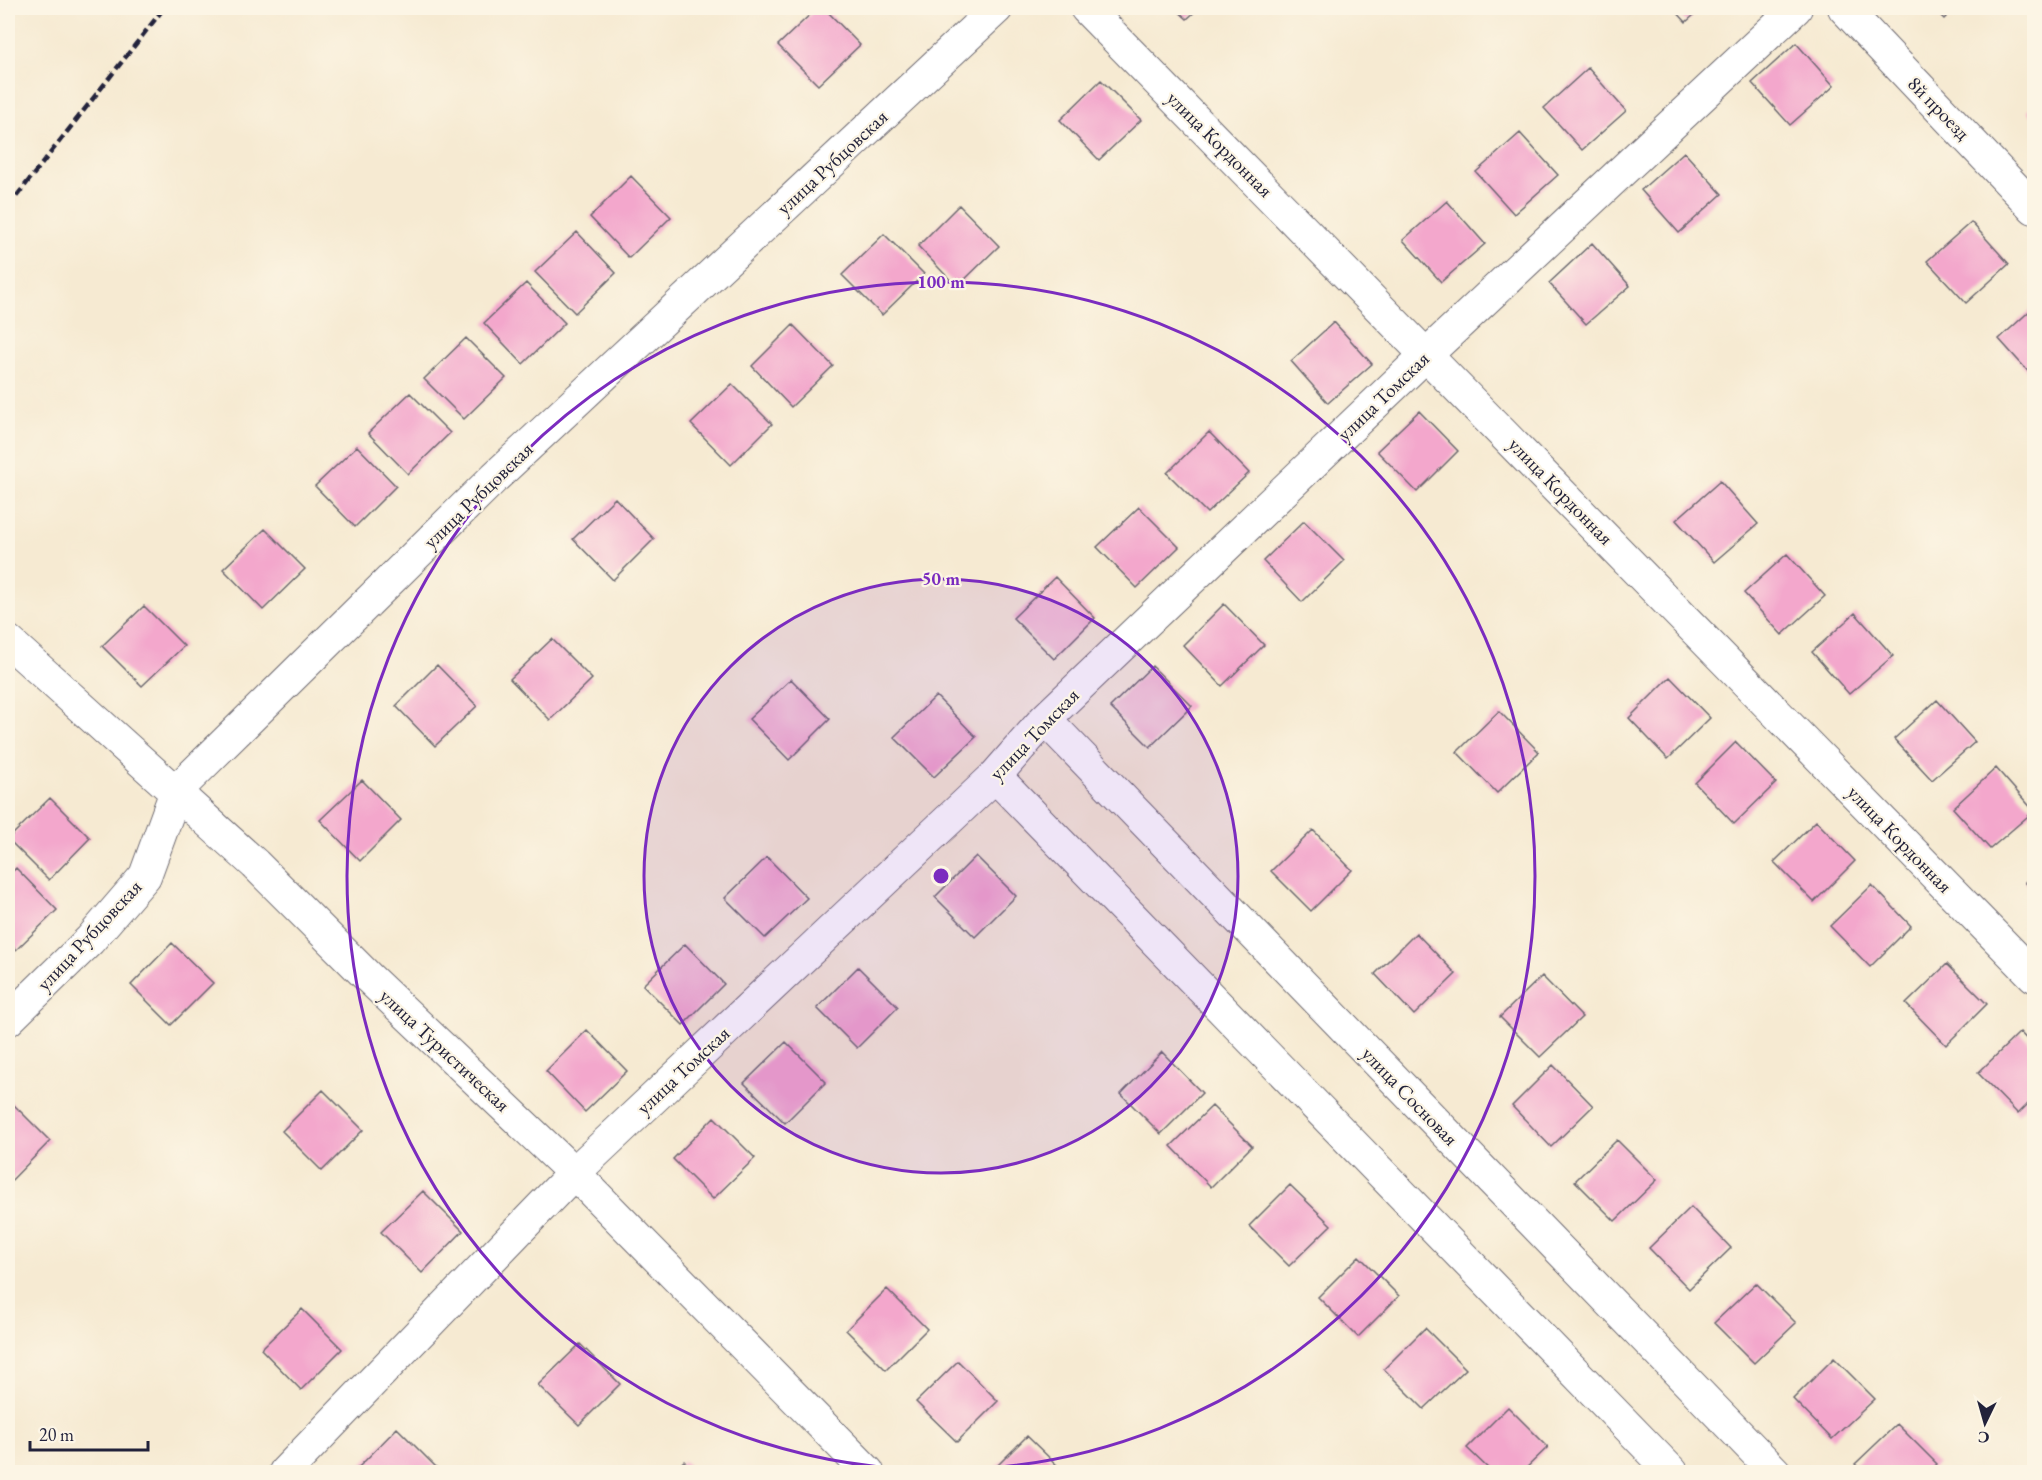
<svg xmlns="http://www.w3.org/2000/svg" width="2042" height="1480" viewBox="0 0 2042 1480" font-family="'EB Garamond',serif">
<rect width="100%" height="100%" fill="#fcf5e5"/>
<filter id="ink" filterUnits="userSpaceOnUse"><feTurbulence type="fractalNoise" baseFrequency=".0167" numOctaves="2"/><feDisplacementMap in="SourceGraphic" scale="12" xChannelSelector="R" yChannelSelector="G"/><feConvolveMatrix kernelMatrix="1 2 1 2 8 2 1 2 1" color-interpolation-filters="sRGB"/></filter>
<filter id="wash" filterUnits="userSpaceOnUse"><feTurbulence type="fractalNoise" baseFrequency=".008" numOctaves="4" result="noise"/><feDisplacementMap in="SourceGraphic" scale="24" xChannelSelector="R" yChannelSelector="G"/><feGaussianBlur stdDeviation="1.35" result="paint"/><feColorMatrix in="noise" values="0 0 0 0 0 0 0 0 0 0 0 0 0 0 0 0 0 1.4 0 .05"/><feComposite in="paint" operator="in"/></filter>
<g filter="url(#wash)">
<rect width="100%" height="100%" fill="#f6ead2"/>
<g id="blocks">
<path fill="#f3a7cc" d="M817 8H824L860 45 818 85 778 45Z
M1175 8H1199L1187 19Z
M1673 8H1702L1686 22Z
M1933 8H1955L1944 19Z
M1796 43 1834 86 1790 125 1752 83Z
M1588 68 1626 111 1582 150 1544 108Z
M1101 80 1141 120 1099 160 1060 120Z
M2034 104V119L2027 111Z
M1520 133 1558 175 1514 214 1476 172Z
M1684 152 1722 194 1679 233 1641 190Z
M631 176 671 217 629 258 590 217Z
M1447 201 1485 244 1441 282 1403 240Z
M959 205 999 246 957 287 918 246Z
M1971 222 2009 264 1966 303 1927 261Z
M577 232 616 273 575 313 535 272Z
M884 234 924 274 882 315 842 275Z
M1592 243 1630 286 1586 324 1549 283Z
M526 283 565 323 523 364 484 323Z
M2034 307V378L1999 339Z
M1334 322 1372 364 1328 403 1291 361Z
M793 325 833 366 791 407 752 366Z
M466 338 506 378 464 419 424 379Z
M732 384 772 424 731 465 691 424Z
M410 393 450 433 408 474 368 433Z
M1419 411 1458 451 1417 492 1377 451Z
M1209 432 1249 473 1207 513 1167 473Z
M357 446 396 486 355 527 315 486Z
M1720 481 1758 524 1714 562 1676 520Z
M615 498 654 539 613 580 573 539Z
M1139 507 1179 547 1137 588 1097 547Z
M1304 521 1344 561 1302 602 1263 561Z
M265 529 305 569 263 610 223 569Z
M1787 554 1825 596 1782 635 1744 593Z
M1055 577 1095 618 1054 659 1013 618Z
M1224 604 1264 645 1222 686 1183 645Z
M144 606 184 646 142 686 102 646Z
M1855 613 1893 656 1849 694 1812 652Z
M552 639 592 679 550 720 510 679Z
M437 665 477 706 435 746 396 706Z
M1152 666 1192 706 1150 747 1110 707Z
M1670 677 1710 718 1668 759 1629 718Z
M791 679 830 719 789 760 749 719Z
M936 696 976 737 934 777 894 737Z
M1937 700 1975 742 1932 780 1894 739Z
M1499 711 1539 752 1497 793 1457 752Z
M1736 742 1776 783 1734 824 1695 783Z
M1996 768 2034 811 1990 849 1953 808Z
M362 780 401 820 360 861 320 820Z
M50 798 90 838 49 880 8 839Z
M1816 821 1855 861 1814 902 1774 862Z
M1313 830 1352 870 1311 911 1271 871Z
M976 856 1016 896 975 937 935 897Z
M767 857 807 898 765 938 725 898Z
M16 868 57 910 16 950 8 941V876Z
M2034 873V892L2025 882Z
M1872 885 1911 926 1870 967 1830 926Z
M1416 933 1456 974 1414 1015 1375 974Z
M172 943 213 983 171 1025 131 985Z
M685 944 724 984 683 1025 643 985Z
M1947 964 1987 1004 1946 1045 1906 1004Z
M858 967 898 1007 857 1048 817 1008Z
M1542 976 1582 1017 1540 1057 1500 1017Z
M587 1030 627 1071 585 1112 546 1071Z
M2020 1032 2034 1047V1098L2018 1114 1978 1073Z
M786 1042 826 1082 785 1123 744 1083Z
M1162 1052 1202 1093 1161 1134 1121 1094Z
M1553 1065 1593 1106 1551 1147 1512 1106Z
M323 1090 363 1130 322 1171 282 1131Z
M10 1101 50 1141 8 1184V1104Z
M1212 1106 1252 1146 1211 1187 1171 1146Z
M714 1117 755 1158 713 1199 673 1159Z
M1617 1140 1657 1180 1615 1221 1575 1181Z
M1290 1185 1331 1225 1289 1266 1249 1226Z
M423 1191 463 1231 422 1273 381 1232Z
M1691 1207 1731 1248 1689 1289 1649 1248Z
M1359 1256 1399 1296 1358 1337 1318 1297Z
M1756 1283 1796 1323 1754 1363 1714 1323Z
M887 1289 927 1329 886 1370 846 1330Z
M302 1309 342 1349 301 1390 261 1349Z
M1425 1328 1466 1369 1424 1409 1384 1369Z
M580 1344 620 1384 579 1425 538 1385Z
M1834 1358 1875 1399 1832 1439 1793 1399Z
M958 1361 998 1401 957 1442 916 1402Z
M1508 1407 1548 1447 1522 1472H1492L1467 1448Z
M1897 1424 1937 1464 1929 1472H1863L1855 1464Z
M397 1428 437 1468 433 1472H358L356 1470Z
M1027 1436 1064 1472H991Z
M684 1461 695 1472H672Z"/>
</g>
</g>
<g filter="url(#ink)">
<use href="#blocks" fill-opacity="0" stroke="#6c6870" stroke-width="1.5"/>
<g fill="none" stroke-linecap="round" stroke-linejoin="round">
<defs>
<path id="minor" d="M1086 8 2034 976
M1844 8 2034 208
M8 641 255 864 368 977 574 1173 868 1472
M1045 719 1775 1472
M995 776 1672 1472
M8 1020 90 940 145 876 176 791 495 477 997 8
M285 1472 574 1173 995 776 1045 719 1427 354 1796 8"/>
</defs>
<use href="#minor" stroke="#6c6870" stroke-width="34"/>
<use href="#minor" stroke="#fff" stroke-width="32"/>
<path stroke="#22223b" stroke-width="4.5" stroke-dasharray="9 4.5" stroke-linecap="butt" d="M8 207 164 8"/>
</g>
</g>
<circle cx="941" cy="876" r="297" fill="#7b2cbf" fill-opacity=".12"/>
<g fill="none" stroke="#7b2cbf" stroke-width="3">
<circle cx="941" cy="876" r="297"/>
<circle cx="941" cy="876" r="594"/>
</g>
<g text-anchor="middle" stroke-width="4.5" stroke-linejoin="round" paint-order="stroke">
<g font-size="20" fill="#22223b" stroke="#fcf5e5">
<text transform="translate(1939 108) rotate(46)" y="7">8й проезд</text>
<text transform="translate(1220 144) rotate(45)" y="7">улица Кордонная</text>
<text transform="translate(832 162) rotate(-43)" y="7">улица Рубцовская</text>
<text transform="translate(1383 396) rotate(-44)" y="7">улица Томская</text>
<text transform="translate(1561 491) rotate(46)" y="7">улица Кордонная</text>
<text transform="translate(478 495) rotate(-44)" y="7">улица Рубцовская</text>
<text transform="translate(1034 734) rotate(-46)" y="7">улица Томская</text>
<text transform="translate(1900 839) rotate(46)" y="7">улица Кордонная</text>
<text transform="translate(89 935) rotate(-47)" y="7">улица Рубцовская</text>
<text transform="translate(445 1050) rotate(43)" y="7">улица Туристическая</text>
<text transform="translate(683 1070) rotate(-43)" y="7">улица Томская</text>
<text transform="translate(1410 1096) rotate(46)" y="7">улица Сосновая</text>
</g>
</g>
<circle cx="941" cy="876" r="9" fill="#7b2cbf" stroke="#fcf5e5" stroke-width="3"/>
<g font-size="18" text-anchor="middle" font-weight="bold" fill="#7b2cbf" stroke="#fcf5e5" stroke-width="4.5" stroke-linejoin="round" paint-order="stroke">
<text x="941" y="288">100 m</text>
<text x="941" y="585">50 m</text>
</g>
<rect width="2042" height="1480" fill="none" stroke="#fcf5e5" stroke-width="30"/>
<g transform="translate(1985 1423) rotate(185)" stroke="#fcf5e5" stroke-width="4.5" paint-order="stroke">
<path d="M0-4.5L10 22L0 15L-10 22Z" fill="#22223b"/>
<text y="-9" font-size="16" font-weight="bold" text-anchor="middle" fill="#22223b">С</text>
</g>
<path d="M30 1441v9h118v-9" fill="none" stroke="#22223b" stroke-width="3"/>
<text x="39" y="1441" font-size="18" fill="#22223b" stroke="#fcf5e5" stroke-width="4.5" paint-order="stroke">20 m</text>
</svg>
